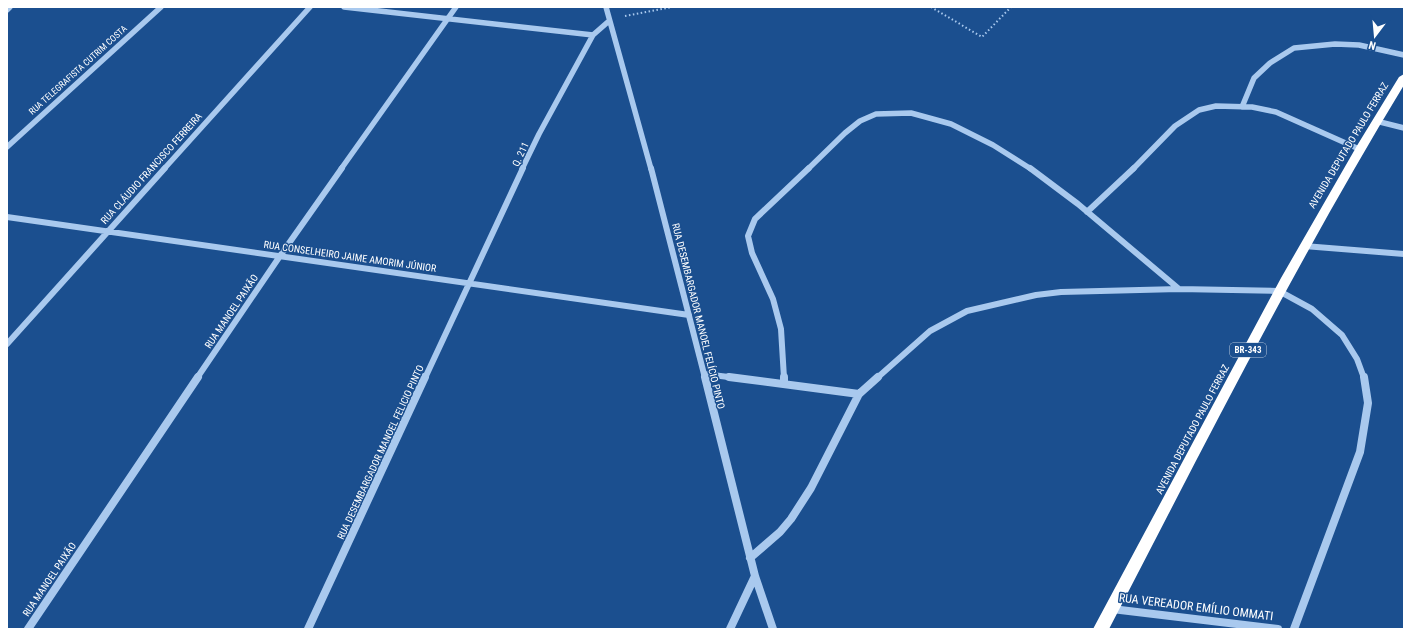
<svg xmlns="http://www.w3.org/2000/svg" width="1411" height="636" viewBox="0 0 1411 636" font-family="'Roboto Condensed',sans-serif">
<rect width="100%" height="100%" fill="#1b4f8f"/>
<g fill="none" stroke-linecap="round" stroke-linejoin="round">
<path stroke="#a9c9ee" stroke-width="2" stroke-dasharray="1.5 2.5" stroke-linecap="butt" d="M931 7 982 37 1011 7
M625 16 672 7"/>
<path stroke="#a9c9ee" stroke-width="5.5" d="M344 7 593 35
M606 7 651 169
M7 10 10 7
M1242 107 1254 78 1270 63 1294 48 1335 44 1359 45 1404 55
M1376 121 1404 128
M7 147 161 7
M164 169 310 7
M341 169 456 7
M522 169 539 134 593 35 609 21
M808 169 845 133 860 121 876 114 911 113 951 124 993 145 1031 169
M1133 169 1175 126 1199 110 1216 106 1252 107 1276 112 1359 149"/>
<path stroke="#a9c9ee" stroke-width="6" d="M651 168 705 378
M1030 168 1078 204 1179 289
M1087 212 1134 168
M7 217 689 315
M1304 246 1404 254
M7 344 165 168
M704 374 737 378
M197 378 280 256 342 168
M425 378 523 168
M784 378 781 329 773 299 752 253 748 236 755 219 809 168
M877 378 930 331 967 311 1036 295 1061 292 1179 289 1279 291 1312 309 1342 335 1357 359 1364 378"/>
<path stroke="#a9c9ee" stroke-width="8" d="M705 377 755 576 773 629
M729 377 859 394
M784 377V384
M750 558 780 532 791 519 811 488 859 394 878 377
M1112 609 1278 629
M28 629 198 377
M308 629 425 377
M730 629 755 576
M1294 629 1360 452 1368 403 1364 377"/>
<path fill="#fff" fill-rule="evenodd" d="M1404 74V85C1297 261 1204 446 1109 629H1093L1281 278 1358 144 1399 77Z"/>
</g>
<g text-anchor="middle" stroke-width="3" stroke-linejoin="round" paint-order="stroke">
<g font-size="9" fill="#fff" stroke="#1b4f8f">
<text transform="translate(78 70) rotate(-42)" y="3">RUA TELEGRAFISTA CUTRIM COSTA</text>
</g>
<rect fill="#1b4f8f" stroke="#bbcadd" stroke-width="1" x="1230" y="343" width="36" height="14" rx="3"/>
<g font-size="9" font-weight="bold" fill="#fff">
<text x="1248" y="353">BR-343</text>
</g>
<g font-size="10" fill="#fff" stroke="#1b4f8f">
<text transform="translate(1348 145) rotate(-59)" y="4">AVENIDA DEPUTADO PAULO FERRAZ</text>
<text transform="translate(520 154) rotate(-65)" y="4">Q. 211</text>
<text transform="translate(151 168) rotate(-48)" y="4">RUA CLÁUDIO FRANCISCO FERREIRA</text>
<text transform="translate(350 256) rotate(8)" y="4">RUA CONSELHEIRO JAIME AMORIM JÚNIOR</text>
<text transform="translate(231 311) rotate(-56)" y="4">RUA MANOEL PAIXÃO</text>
<text transform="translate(699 316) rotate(76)" y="4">RUA DESEMBARGADOR MANOEL FELÍCIO PINTO</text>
<text transform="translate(1192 429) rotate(-62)" y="4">AVENIDA DEPUTADO PAULO FERRAZ</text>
<text transform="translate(380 452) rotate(-65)" y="4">RUA DESEMBARGADOR MANOEL FELICIO PINTO</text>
<text transform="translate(49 579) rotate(-56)" y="4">RUA MANOEL PAIXÃO</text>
</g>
<g font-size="12" fill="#fff" stroke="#1b4f8f">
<text transform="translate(1196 607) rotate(7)" y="4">RUA VEREADOR EMÍLIO OMMATI</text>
</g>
</g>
<rect width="1411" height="636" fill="none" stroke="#ffffff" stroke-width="16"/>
<g transform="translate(1375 36) rotate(196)" stroke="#1b4f8f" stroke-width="3" paint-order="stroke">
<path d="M0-3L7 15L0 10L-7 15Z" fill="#ffffff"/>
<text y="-6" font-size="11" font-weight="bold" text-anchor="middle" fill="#ffffff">N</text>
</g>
</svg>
